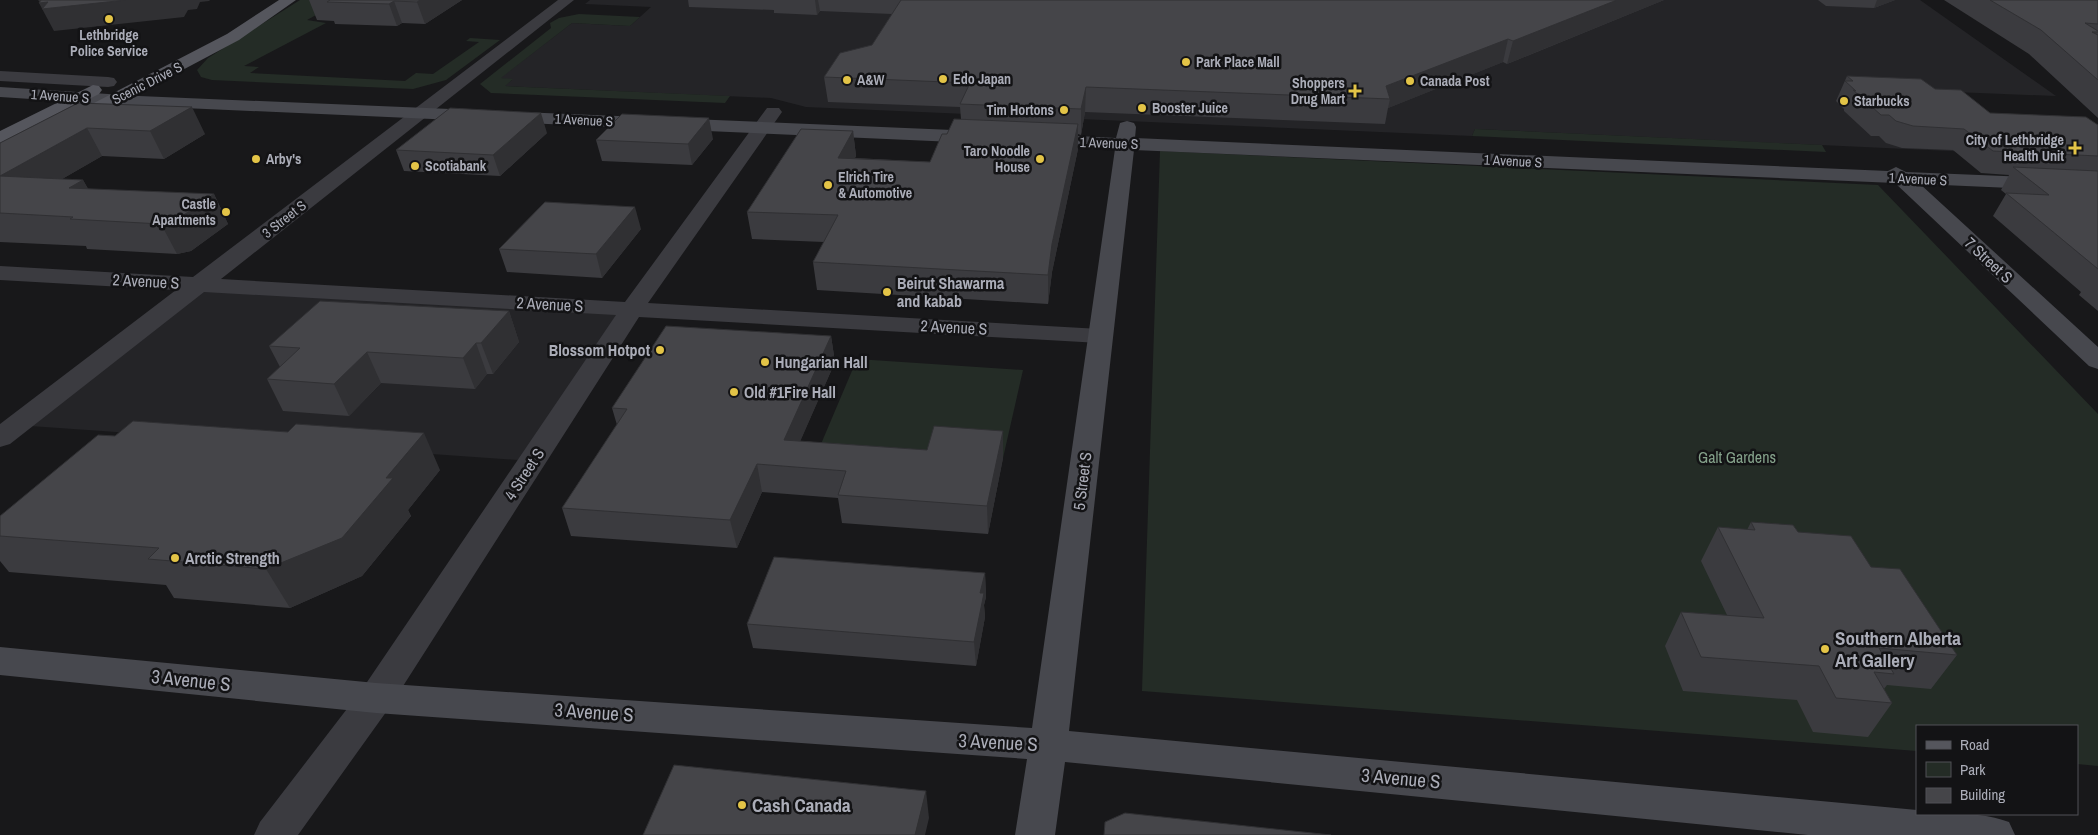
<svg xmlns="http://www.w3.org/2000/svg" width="2098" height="835" viewBox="0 0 2098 835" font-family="'Archivo Narrow',sans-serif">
<rect width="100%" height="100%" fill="#18181a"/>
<path fill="#242427" d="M590 0H1920L2056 96 1930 91 2014 154 1475 129 1472 136 806 107 771 98 504 86 512 80 500 78 572 23 630 26 651 7 585 4Z
M200 284 632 309 533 461 16 425Z"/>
<path fill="#242c26" d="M300 0H343L307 20 326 23 244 66 259 67 250 73 405 81 416 73 433 74 479 42 466 41 470 38 500 40 446 80 413 89 212 80 201 77 197 70 208 58Z
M579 14 640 17 630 26 572 23 501 78 513 79 505 86 730 96 725 103 491 93 480 84 551 28 550 23 559 18Z
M1475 129 1822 145 1826 152 1472 136Z
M1160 151 1878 185 2098 414V766L2077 764V726H1917V751L1142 691Z
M857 359 1023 370 1003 458 821 444Z"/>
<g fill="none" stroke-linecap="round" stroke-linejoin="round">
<path fill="#3b3b40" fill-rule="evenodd" d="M558 0H574L221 279 625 302 767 108H779L782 112 648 303 1100 329 1109 331 1112 336 1109 341 1100 343 639 317 389 708 298 835H254L260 822 363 688 616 315 204 292 10 444 0 447V424L176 290 0 280V266L193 277Z
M0 71 108 77 114 78 117 82 114 86 108 87 0 81Z"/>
<path fill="#47484e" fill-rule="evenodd" d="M0 87 139 96 977 131 984 133 986 137 984 141 977 143 139 106 0 97Z
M1127 121 1134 123 1136 127 1135 138 1888 171 1896 167 1906 172 2098 180V192L1920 184 2098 347V369L2089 366 1895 183 1134 150 1069 731 1917 810V814C1948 814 1980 811 2009 822L2015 835H1808L1065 762 1055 835H1015L1027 759 376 713 0 675V647L376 683 1032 728 1115 149 1040 146 1033 144 1031 140 1033 136 1040 134 1116 138 1120 123Z"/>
<path fill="#55565d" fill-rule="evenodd" d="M279 0H296L239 40 79 125H67L64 121 67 117 227 34Z
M93 85 99 86 102 90 99 94 0 144V131Z"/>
</g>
<path fill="#3b3b3f" d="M309 0H462L425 24 402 23 397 26 335 24 334 21 317 20Z
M688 0H1664L1517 60 1507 64 1503 62 1388 108 1385 124 1085 112 1081 135 1078 134V149L1052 272 1048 304 817 290 813 262 824 242 752 239 747 212 853 131 856 156 855 158 930 162 947 134 961 119 960 107 828 102 824 77 872 45 892 14 820 11 817 15 774 13V10L689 7Z
M1818 0H1895L1874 8 1826 6Z
M1944 0H2098V118L2029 54Z
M1847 76 1935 89 1990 113 2098 125V311L2079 295 2081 292 1993 216 2006 194 2001 190 2009 175 1981 173 1953 150 1902 148 1886 143 1879 136H1871L1844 111V109L1836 101Z
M78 103 205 134 164 159 102 156 62 179 83 180 88 189 214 194 228 224 191 251 177 254 87 249 86 246 0 242V143Z
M547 133 500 176 404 171 396 150Z
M713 139 692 165 602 161 596 140Z
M641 229 602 278 507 272 499 249Z
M509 311 519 342 493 374H487L475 389 381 383 349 416 283 411 267 379 280 367 269 346Z
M831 336 835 362 800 441 927 450 1003 431V458L988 534 842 523 838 498 762 492 737 548 571 536 562 508 617 425 612 408Z
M440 470 408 510 411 516 362 576 290 608 174 598 166 585 9 572 0 561V516Z
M1751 522 1798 532 1871 567 1957 655 1931 689 1887 685 1884 689 1892 703 1868 737 1813 732 1797 700 1683 691 1665 646 1681 612 1727 615 1701 561 1718 527 1747 530Z
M985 573 986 597 984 605 985 617 976 666 753 648 747 624Z"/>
<path fill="#303033" d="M38 0H210L209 1 200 2 197 9 188 10 184 17 54 31 39 3 40 2Z
M420 0H462L425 24 417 2Z
M815 0H818L820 11 817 15Z
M1617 0H1664L1507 64 1513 41Z
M1877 0H1895L1874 8Z
M394 1 402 23 397 26 389 4Z
M1508 39 1503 62 1388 108 1390 99 1386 86Z
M1086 87 1085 112 1081 135V109Z
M192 107 205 134 164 159 150 131Z
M541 113 547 133 500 176 493 155Z
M709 118 713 139 692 165 688 144Z
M1078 124V149L1052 272 1048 304V275L1052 244Z
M87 128 102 156 17 205 0 176Z
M853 131 856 156 841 183 838 158Z
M83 180 100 209 69 188Z
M214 194 228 224 191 251 177 254 161 224Z
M635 207 641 229 602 278 596 254Z
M509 311 519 342 493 374 481 343Z
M831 336 835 362 789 467 784 440Z
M476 343 487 374 475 389 463 358Z
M367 352 381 383 349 416 334 384Z
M1003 431V458L988 534 987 506Z
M424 433 440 470 408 510 411 516 362 576 290 608 266 569 386 478Z
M757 464 762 492 737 548 730 520Z
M985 573 986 597 984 605 985 617 976 666 974 642 980 593Z
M926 791 929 818 925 835H915Z"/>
<path fill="#454549" stroke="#303033" d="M41 0H126L42 9 48 2 39 3Z
M330 0H420L417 2 394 1 389 4 327 2Z
M901 0H1617L1523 37 1513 41 1508 39 1386 86 1390 99 1086 87 1081 109 960 104 970 83 824 77 840 53 872 45Z
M1990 0H2098V24L2085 23 2098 31V32H2092L2098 35V80L2041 30Z
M1847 76 1921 79 1935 89 1961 90 1990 113 2086 117 2098 125V156L1993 151 1964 129 1913 126 1896 121 1889 115H1881L1853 90 1856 91 1845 81H1853Z
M78 103 192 107 150 131 87 128 0 176V143Z
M450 108 541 113 493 155 396 150Z
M622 114 709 118 688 144 596 140Z
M954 119 1078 124 1052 244 1048 275 813 262 838 215 747 212 801 129 853 131 838 158 930 162 942 134H947Z
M2013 167 2098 171V269L2006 193 2049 195Z
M0 176 83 180 69 188 214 194 175 221 161 224 70 219 73 217 0 213Z
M545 202 635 207 596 254 499 249Z
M320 301 509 311 481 343H476L463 358 367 352 334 384 267 379 300 348 269 346Z
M666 326 831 336 784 440 927 450 934 426 1003 431 987 506 838 495 846 471 757 464 730 520 562 508 627 409 612 408Z
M133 421 288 432 296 424 424 433 386 478H393L342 538 266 569 148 559 159 548 0 536V516L98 435 115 436Z
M1751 522 1793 525 1798 532 1851 536 1871 567 1900 569 1957 655 1879 648 1894 674 1874 672 1892 703 1836 698 1819 666 1701 657 1681 612 1764 618 1718 527 1755 530Z
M774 557 985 573 980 593H984L974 642 747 624Z
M674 765 926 791 915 835H643Z
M1125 813 1331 835H1104L1105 822Z"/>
<g fill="#e3c447" stroke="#131315" stroke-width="2">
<circle cx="109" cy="19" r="5"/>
<circle cx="1186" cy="62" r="5"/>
<circle cx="943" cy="79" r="5"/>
<circle cx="847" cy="80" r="5"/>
<circle cx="1410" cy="81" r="5"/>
<path d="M1352.5 83.5h5v5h5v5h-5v5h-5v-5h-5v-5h5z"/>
<circle cx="1844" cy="101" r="5"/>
<circle cx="1142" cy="108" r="5"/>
<circle cx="1064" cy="110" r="5"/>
<path d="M2072.5 140.5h5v5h5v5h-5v5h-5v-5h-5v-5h5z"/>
<circle cx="256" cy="159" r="5"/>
<circle cx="1040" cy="159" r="5"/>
<circle cx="415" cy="166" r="5"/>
<circle cx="828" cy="185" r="5"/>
<circle cx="226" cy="212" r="5"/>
<circle cx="887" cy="292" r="5"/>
<circle cx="660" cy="350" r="5"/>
<circle cx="765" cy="362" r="5"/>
<circle cx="734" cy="392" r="5"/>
<circle cx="175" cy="558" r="5"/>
<circle cx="1825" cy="649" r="5"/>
<circle cx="742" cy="805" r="5"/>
</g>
<g text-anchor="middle" stroke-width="5" stroke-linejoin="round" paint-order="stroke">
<g font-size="14" font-weight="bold" fill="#abadb8" stroke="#131315" text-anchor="start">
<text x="109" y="40" text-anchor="middle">Lethbridge<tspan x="109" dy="16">Police Service</tspan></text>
<text x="1196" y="67">Park Place Mall</text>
<text x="953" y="84">Edo Japan</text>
<text x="857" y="85">A&amp;W</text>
<text x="1420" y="86">Canada Post</text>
<text x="1345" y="88" text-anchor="end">Shoppers<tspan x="1345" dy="16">Drug Mart</tspan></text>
<text x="1854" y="106">Starbucks</text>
<text x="1152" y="113">Booster Juice</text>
<text x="1054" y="115" text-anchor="end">Tim Hortons</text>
<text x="2064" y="145" text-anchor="end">City of Lethbridge<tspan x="2064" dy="16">Health Unit</tspan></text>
<text x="1030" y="156" text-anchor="end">Taro Noodle<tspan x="1030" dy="16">House</tspan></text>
<text x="266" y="164">Arby's</text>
<text x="425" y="171">Scotiabank</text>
<text x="838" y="182">Elrich Tire<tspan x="838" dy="16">&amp; Automotive</tspan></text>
<text x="216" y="209" text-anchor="end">Castle<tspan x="216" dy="16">Apartments</tspan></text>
</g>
<g font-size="14" fill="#abadb8" stroke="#131315">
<text transform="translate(147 83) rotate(-27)" y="5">Scenic Drive S</text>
<text transform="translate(60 96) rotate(4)" y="5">1 Avenue S</text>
<text transform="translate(584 120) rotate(3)" y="5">1 Avenue S</text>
<text transform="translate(1109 143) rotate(2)" y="5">1 Avenue S</text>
<text transform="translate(1513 161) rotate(3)" y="5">1 Avenue S</text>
<text transform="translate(1918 179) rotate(3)" y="5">1 Avenue S</text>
<text transform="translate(284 219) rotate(-38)" y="5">3 Street S</text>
</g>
<g font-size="16" fill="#abadb8" stroke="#131315">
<text transform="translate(1989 260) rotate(43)" y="6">7 Street S</text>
<text transform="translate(146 281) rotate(3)" y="6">2 Avenue S</text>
<text transform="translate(550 304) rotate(3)" y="6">2 Avenue S</text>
<text transform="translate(954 327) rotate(3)" y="6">2 Avenue S</text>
<text transform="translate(524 474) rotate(-57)" y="6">4 Street S</text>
<text transform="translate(1082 481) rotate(-83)" y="6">5 Street S</text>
</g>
<g font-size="16" font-weight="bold" fill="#abadb8" stroke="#131315" text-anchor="start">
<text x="897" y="289">Beirut Shawarma<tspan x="897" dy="18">and kabab</tspan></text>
<text x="650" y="356" text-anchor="end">Blossom Hotpot</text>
<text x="775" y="368">Hungarian Hall</text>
<text x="744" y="398">Old #1Fire Hall</text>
<text x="185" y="564">Arctic Strength</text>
</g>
<g font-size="16" fill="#84a18a" stroke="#131315">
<text x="1737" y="463">Galt Gardens</text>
</g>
<g font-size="19" font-weight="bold" fill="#abadb8" stroke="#131315" text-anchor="start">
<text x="1835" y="645">Southern Alberta<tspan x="1835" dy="22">Art Gallery</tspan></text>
<text x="752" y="812">Cash Canada</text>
</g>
<g font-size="19" fill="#abadb8" stroke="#131315">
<text transform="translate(191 680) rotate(6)" y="7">3 Avenue S</text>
<text transform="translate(594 712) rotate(4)" y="7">3 Avenue S</text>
<text transform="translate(998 742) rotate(3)" y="7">3 Avenue S</text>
<text transform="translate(1401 778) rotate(5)" y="7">3 Avenue S</text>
</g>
</g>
<rect x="1916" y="725" width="162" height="90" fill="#131315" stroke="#505156"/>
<rect x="1926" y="741" width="25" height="8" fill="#55565d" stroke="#505156"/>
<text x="1960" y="750" font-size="15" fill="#abadb8">Road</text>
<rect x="1926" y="762" width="25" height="15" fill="#242c26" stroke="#505156"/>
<text x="1960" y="775" font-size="15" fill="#abadb8">Park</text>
<rect x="1926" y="788" width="25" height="15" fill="#454549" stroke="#505156"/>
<text x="1960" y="800" font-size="15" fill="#abadb8">Building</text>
</svg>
